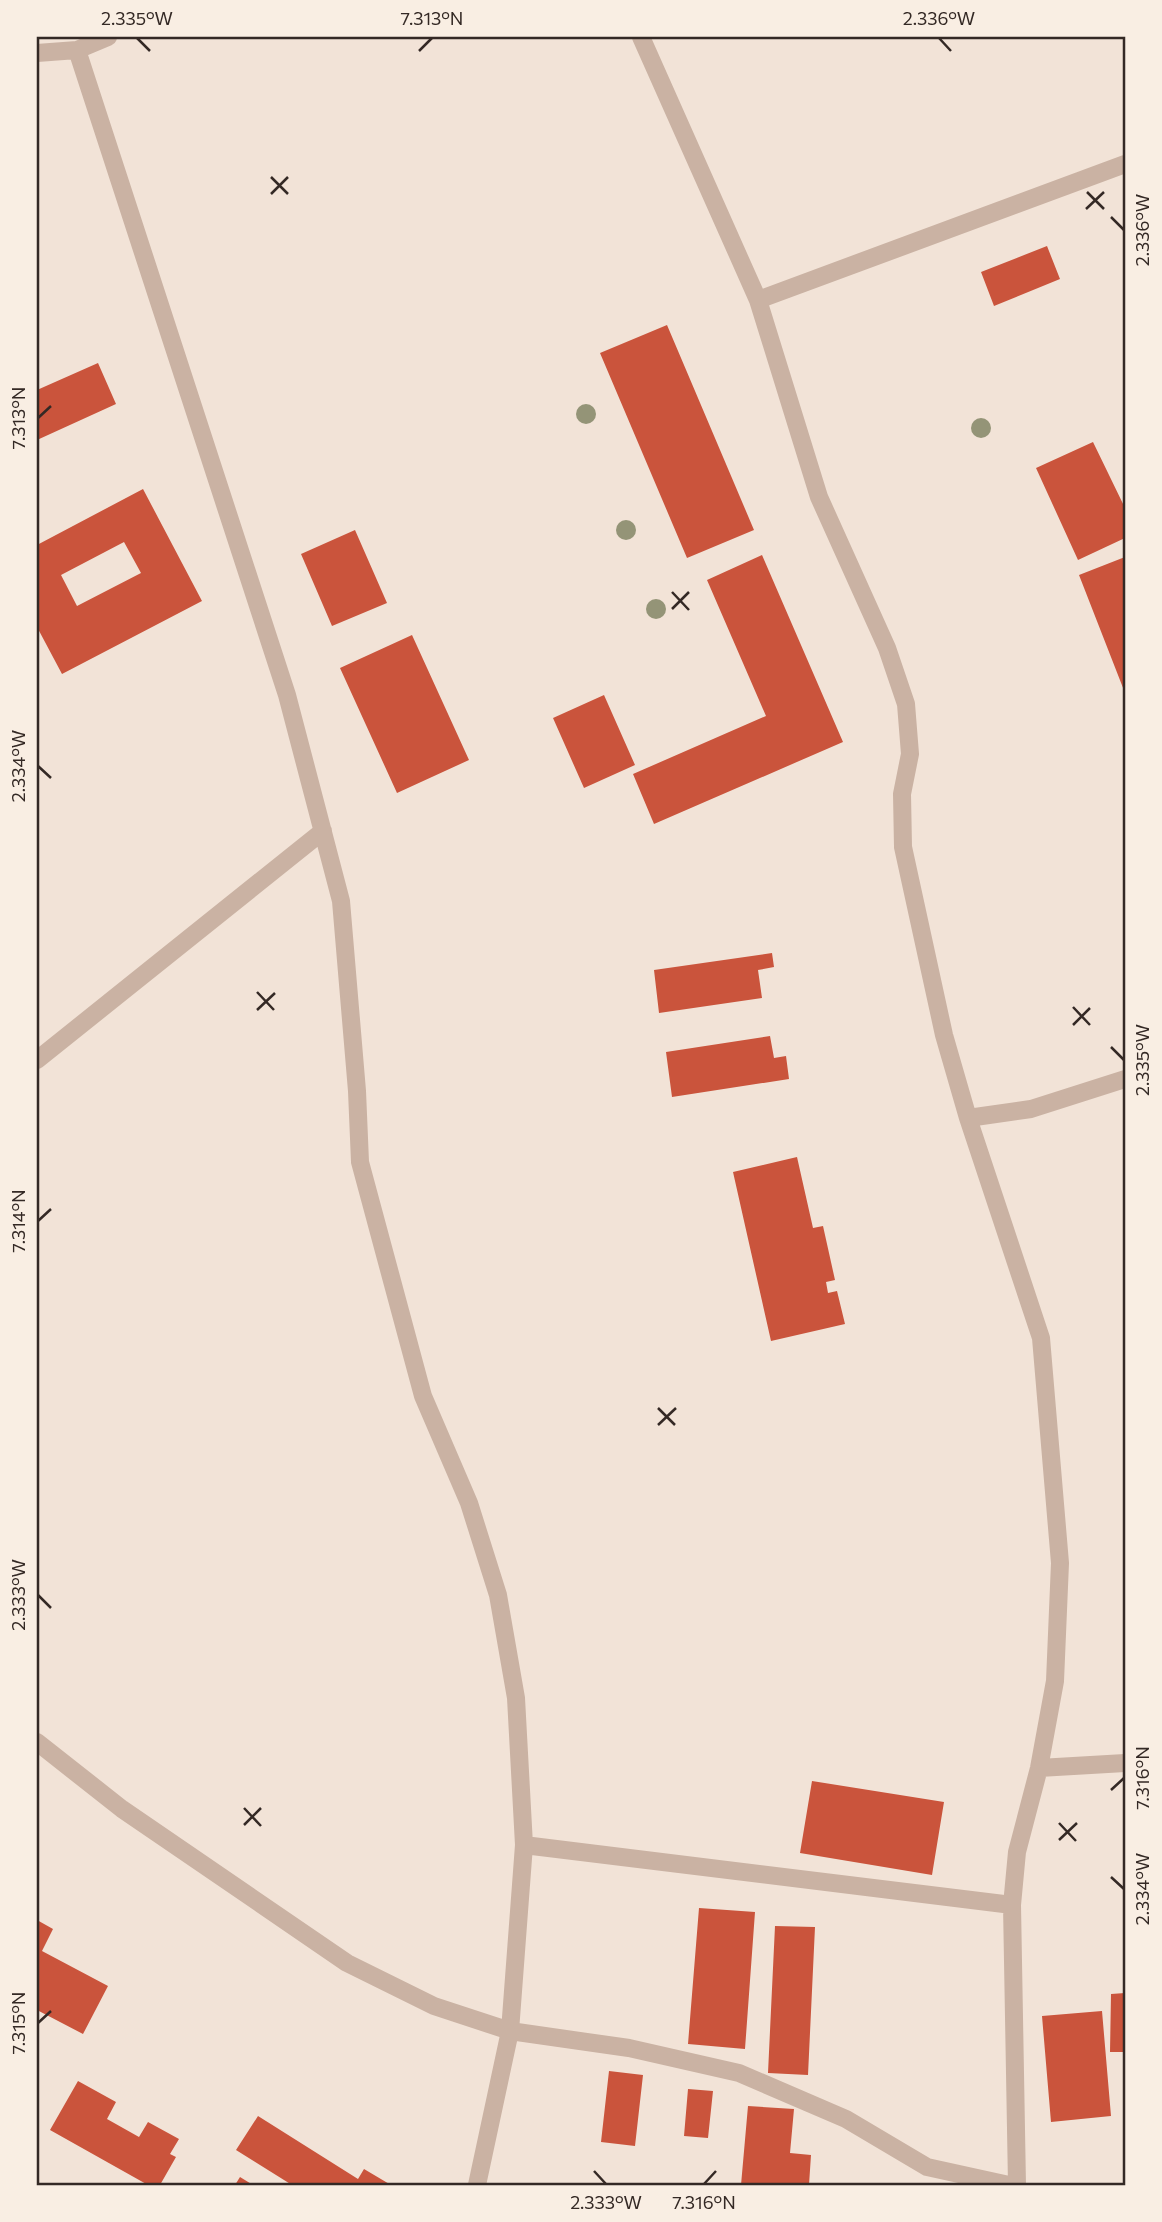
<svg xmlns="http://www.w3.org/2000/svg" width="1162" height="2222" viewBox="0 0 1162 2222" font-family="Commissioner,sans-serif">
<rect width="100%" height="100%" fill="#f2e3d7"/>
<path fill="#ca543c" fill-rule="evenodd" d="M1047 246 1060 279 994 306 981 272Z
M667 325 754 530 687 558 600 353Z
M98 363 116 404 37 440V390Z
M1093 442 1125 508V538L1078 560 1036 468Z
M143 489 202 601 62 674 37 627V545ZM124 542 141 573 77 606 61 575Z
M355 530 387 603 332 626 301 554Z
M762 555 843 742 654 824 633 774 766 716 707 580Z
M1125 557V693L1079 575Z
M412 635 469 760 397 793 340 668Z
M604 695 635 765 584 788 553 718Z
M772 953 774 967 758 970 762 998 659 1013 654 970Z
M770 1036 774 1058 786 1056 789 1079 672 1097 666 1052Z
M797 1157 813 1228 823 1226 835 1280 826 1282 828 1293 837 1291 845 1324 771 1341 733 1172Z
M812 1781 944 1802 932 1875 800 1853Z
M699 1908 755 1912 745 2049 688 2044Z
M37 1920 53 1929 42 1951 108 1986 83 2034 37 2010Z
M775 1926 815 1927 808 2075 768 2073Z
M1125 1993V2052H1110L1111 1994Z
M1102 2011 1111 2116 1051 2122 1042 2016Z
M609 2071 643 2075 635 2146 601 2142Z
M78 2081 116 2102 107 2119 139 2137 148 2122 179 2139 170 2154 176 2157 160 2185H148L50 2130Z
M688 2089 713 2091 708 2138 684 2136Z
M748 2106 794 2109 790 2153 811 2155 809 2185H741Z
M258 2116 358 2179 364 2169 391 2185H292L236 2150Z
M240 2177 253 2185H235Z"/>
<g fill="none" stroke-linecap="round" stroke-linejoin="round">
<path stroke="#cab2a3" stroke-width="18" d="M641 37 758 300 819 497 887 648 906 704 910 754 902 794 903 847 944 1035 968 1118 1031 1109 1125 1079
M77 50 287 695 341 901 357 1091 360 1162 423 1396 469 1503 498 1595 516 1698 524 1845 510 2031 477 2185
M37 53 77 50 108 37
M758 300 1125 164
M37 1060 323 831
M968 1118 1041 1338 1060 1563 1055 1681 1039 1768 1017 1852 1012 1905 1017 2185
M37 1742 122 1809 347 1963 434 2006 510 2031 629 2048 739 2073 846 2119 927 2167 1009 2185
M1039 1768 1125 1763
M524 1845 1012 1905"/>
</g>
<g fill="#949477">
<circle cx="586" cy="414" r="10"/>
<circle cx="981" cy="428" r="10"/>
<circle cx="626" cy="530" r="10"/>
<circle cx="656" cy="609" r="10"/>
</g>
<path fill="none" stroke="#342925" stroke-width="2.5" d="M137 38 150 51M939 38 951 51M419 51 432 38M271 177 288 194M1087 192 1104 209M271 194 288 177M1086 209 1104 192M1111 217 1124 230M38 418 51 406M672 592 689 610M672 609 689 592M38 766 51 778M257 992 274 1010M1073 1007 1090 1025M257 1010 275 993M1073 1025 1090 1008M1111 1047 1124 1060M38 1221 51 1209M658 1408 675 1425M658 1425 676 1408M38 1595 51 1608M1111 1790 1124 1778M244 1808 261 1826M1059 1823 1076 1841M244 1825 261 1808M1059 1840 1077 1823M1111 1877 1124 1889M38 2023 51 2011M594 2171 606 2184M704 2184 716 2171"/>
<rect width="1162" height="2222" fill="none" stroke="#f9eee3" stroke-width="77"/>
<rect x="38" y="38" width="1086" height="2146" fill="none" stroke="#342925" stroke-width="2.5"/>
<g font-size="18" text-anchor="middle" fill="#342925">
<text x="137" y="25">2.335°W</text>
<text x="432" y="25">7.313°N</text>
<text x="939" y="25">2.336°W</text>
<text transform="translate(1143 230) rotate(-90)" y="6">2.336°W</text>
<text transform="translate(19 418) rotate(-90)" y="6">7.313°N</text>
<text transform="translate(19 766) rotate(-90)" y="6">2.334°W</text>
<text transform="translate(1143 1060) rotate(-90)" y="6">2.335°W</text>
<text transform="translate(19 1221) rotate(-90)" y="6">7.314°N</text>
<text transform="translate(19 1595) rotate(-90)" y="6">2.333°W</text>
<text transform="translate(1143 1778) rotate(-90)" y="6">7.316°N</text>
<text transform="translate(1143 1889) rotate(-90)" y="6">2.334°W</text>
<text transform="translate(19 2023) rotate(-90)" y="6">7.315°N</text>
<text x="606" y="2209">2.333°W</text>
<text x="704" y="2209">7.316°N</text>
</g>
</svg>
